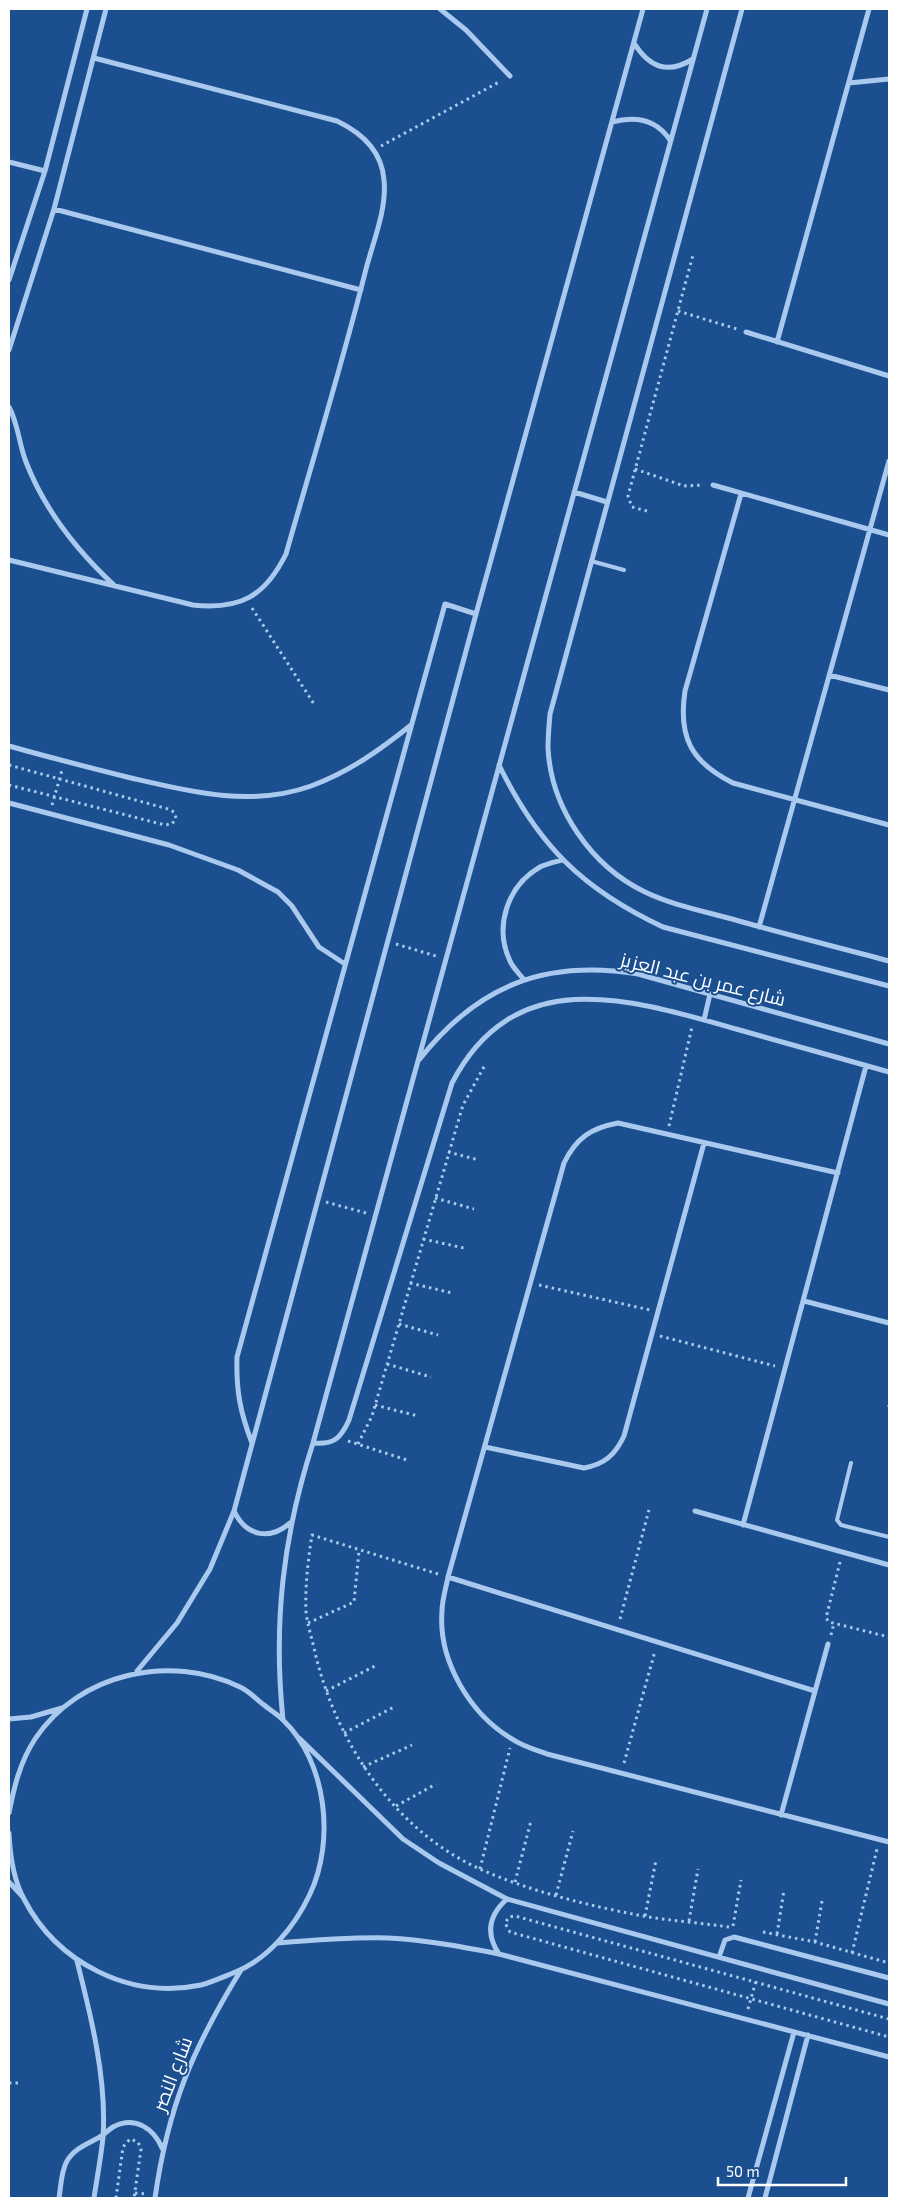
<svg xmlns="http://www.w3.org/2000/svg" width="898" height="2207" viewBox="0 0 898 2207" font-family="'Exo 2',Cairo,sans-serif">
<rect width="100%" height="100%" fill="#1b4f8f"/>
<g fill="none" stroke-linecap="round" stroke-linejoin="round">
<path stroke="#a9c9ee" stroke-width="3" stroke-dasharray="2.5 4" stroke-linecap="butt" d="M381 146 501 81
M678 311 737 329
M635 469 684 486 702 485
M647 511 632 507 628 496 693 255
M252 608 314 704
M9 765 168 809 174 812 176 818 172 824 165 825 9 785
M52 805 62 770
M396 944 436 956
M669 1126 692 1027
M448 1152 479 1160
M435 1198 474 1209
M326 1202 366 1213
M423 1239 464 1248
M410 1283 452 1293
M539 1285 650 1310
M399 1324 438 1335
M660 1336 775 1366
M387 1364 431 1377
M375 1405 418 1416
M888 1405 889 1406
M348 1441 407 1460
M358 1444 372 1416 463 1105 485 1065
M840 1562 826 1618 829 1622 889 1637
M438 1574 312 1535C308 1560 305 1586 306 1611 307 1623 311 1635 314 1648 334 1739 393 1830 480 1869 529 1891 590 1906 643 1916 671 1921 701 1923 729 1927
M620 1619 650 1506
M308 1623 354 1602 359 1551
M831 1635 834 1623
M326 1691 375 1666
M344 1733 394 1707
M624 1763 655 1651
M363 1767 412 1745
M396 1806 436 1784
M480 1869 510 1748
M515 1882 531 1821
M556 1895 573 1831
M645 1916 656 1860
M689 1921 698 1869
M733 1926 741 1880
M763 1932 815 1942 889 1963
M777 1934 784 1890
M815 1942 822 1901
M852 1953 877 1849
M748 2009 756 1981
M889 2019 515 1916 509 1917 505 1923 510 1932 889 2037
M9 2083H20
M135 2193 146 2194
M116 2198 123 2147 130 2139 138 2142 141 2149 134 2198"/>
<path stroke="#a9c9ee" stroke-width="4" d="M591 561 624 570
M851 1463 837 1520 841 1525 889 1537"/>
<path stroke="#a9c9ee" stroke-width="5" d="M440 9 466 30 510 76
M742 9 550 714C549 725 548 737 548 748 551 808 591 866 645 892 672 905 703 911 732 919 784 934 837 947 889 961
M634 43C649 67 667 75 693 59
M849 83 889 79
M612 122C635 116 656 119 670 140
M9 162 45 171
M54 209 361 290
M9 280 45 171 87 9
M746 332 889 376
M777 342 869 9
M9 350 54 209 106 9
M9 407C18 423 19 444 26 462 45 511 76 550 115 586
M713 485 889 535
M574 492 607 502
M741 494 685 691C678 737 691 762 733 783L889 825
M9 560 193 605C241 610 265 596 286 554 313 459 342 365 366 269 373 242 387 209 384 180 382 152 362 133 337 121L94 58
M829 675 889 690
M9 746C48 757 87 767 127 777 187 791 250 808 311 786 349 772 380 750 411 725
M499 765C538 845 582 889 663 927L889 986
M9 803 169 845 238 870 278 892 292 906 319 947 345 964
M759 927 889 461
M524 980C520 974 513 968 510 961 494 927 507 886 540 867 546 864 555 862 562 860
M704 1020 710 994
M419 1060C477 986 544 959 638 974L889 1044
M838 1173 618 1123C591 1128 576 1138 564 1163L448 1577C446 1588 442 1600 442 1611 438 1661 470 1714 512 1739 522 1746 536 1750 547 1754L889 1842
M804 1301 889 1323
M252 1443C240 1412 236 1390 237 1357L445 604 476 614
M313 1443C334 1445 341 1438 349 1420L452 1083C515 962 631 999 736 1029 787 1043 838 1058 889 1072
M485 1447 584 1468C605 1464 615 1455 624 1436L704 1143
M234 1511C246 1536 269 1541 290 1523
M695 1511 889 1565
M743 1525 866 1066
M448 1577 815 1691
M137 1671 177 1623 210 1569 234 1511 476 614 643 9
M9 1719 31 1717 62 1708
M283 1720C273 1623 283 1536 313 1443L707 9
M299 1738 403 1839 439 1863 507 1899 889 2004
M9 1813C14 1787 20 1762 35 1739 79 1673 170 1653 240 1687 249 1691 256 1699 264 1705 270 1710 277 1714 283 1720 327 1762 335 1841 310 1894 295 1926 268 1960 233 1973 223 1977 212 1982 201 1985 130 2000 57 1963 24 1899 13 1879 10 1855 9 1833
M781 1815 828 1644
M9 1882 22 1896
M277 1943C314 1940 351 1937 388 1938 426 1940 462 1947 499 1954L889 2057
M499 1954C485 1933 489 1915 507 1899
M719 1957 725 1940 734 1937 889 1978
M77 1961C91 2016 107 2080 103 2137 101 2157 97 2178 94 2198
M59 2198C61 2186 61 2171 67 2161 74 2149 87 2144 98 2138 104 2135 108 2130 113 2127 135 2115 154 2129 162 2148
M155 2198C168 2106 193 2048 241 1970
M748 2198 794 2032
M765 2198 808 2035"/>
</g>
<g text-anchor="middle" stroke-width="4" stroke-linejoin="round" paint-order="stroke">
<g font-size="19" fill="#fff" stroke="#1b4f8f">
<text transform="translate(703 979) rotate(14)" y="7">شارع عمر بن عبد العزيز</text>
<text transform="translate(172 2074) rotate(-69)" y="7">شارع النصر</text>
</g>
</g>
<rect width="898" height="2207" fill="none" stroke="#ffffff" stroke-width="20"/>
<path d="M718 2177v8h128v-8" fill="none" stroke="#ffffff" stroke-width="2.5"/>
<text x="726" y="2177" font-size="15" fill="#ffffff" stroke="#1b4f8f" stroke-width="4" paint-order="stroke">50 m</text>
</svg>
